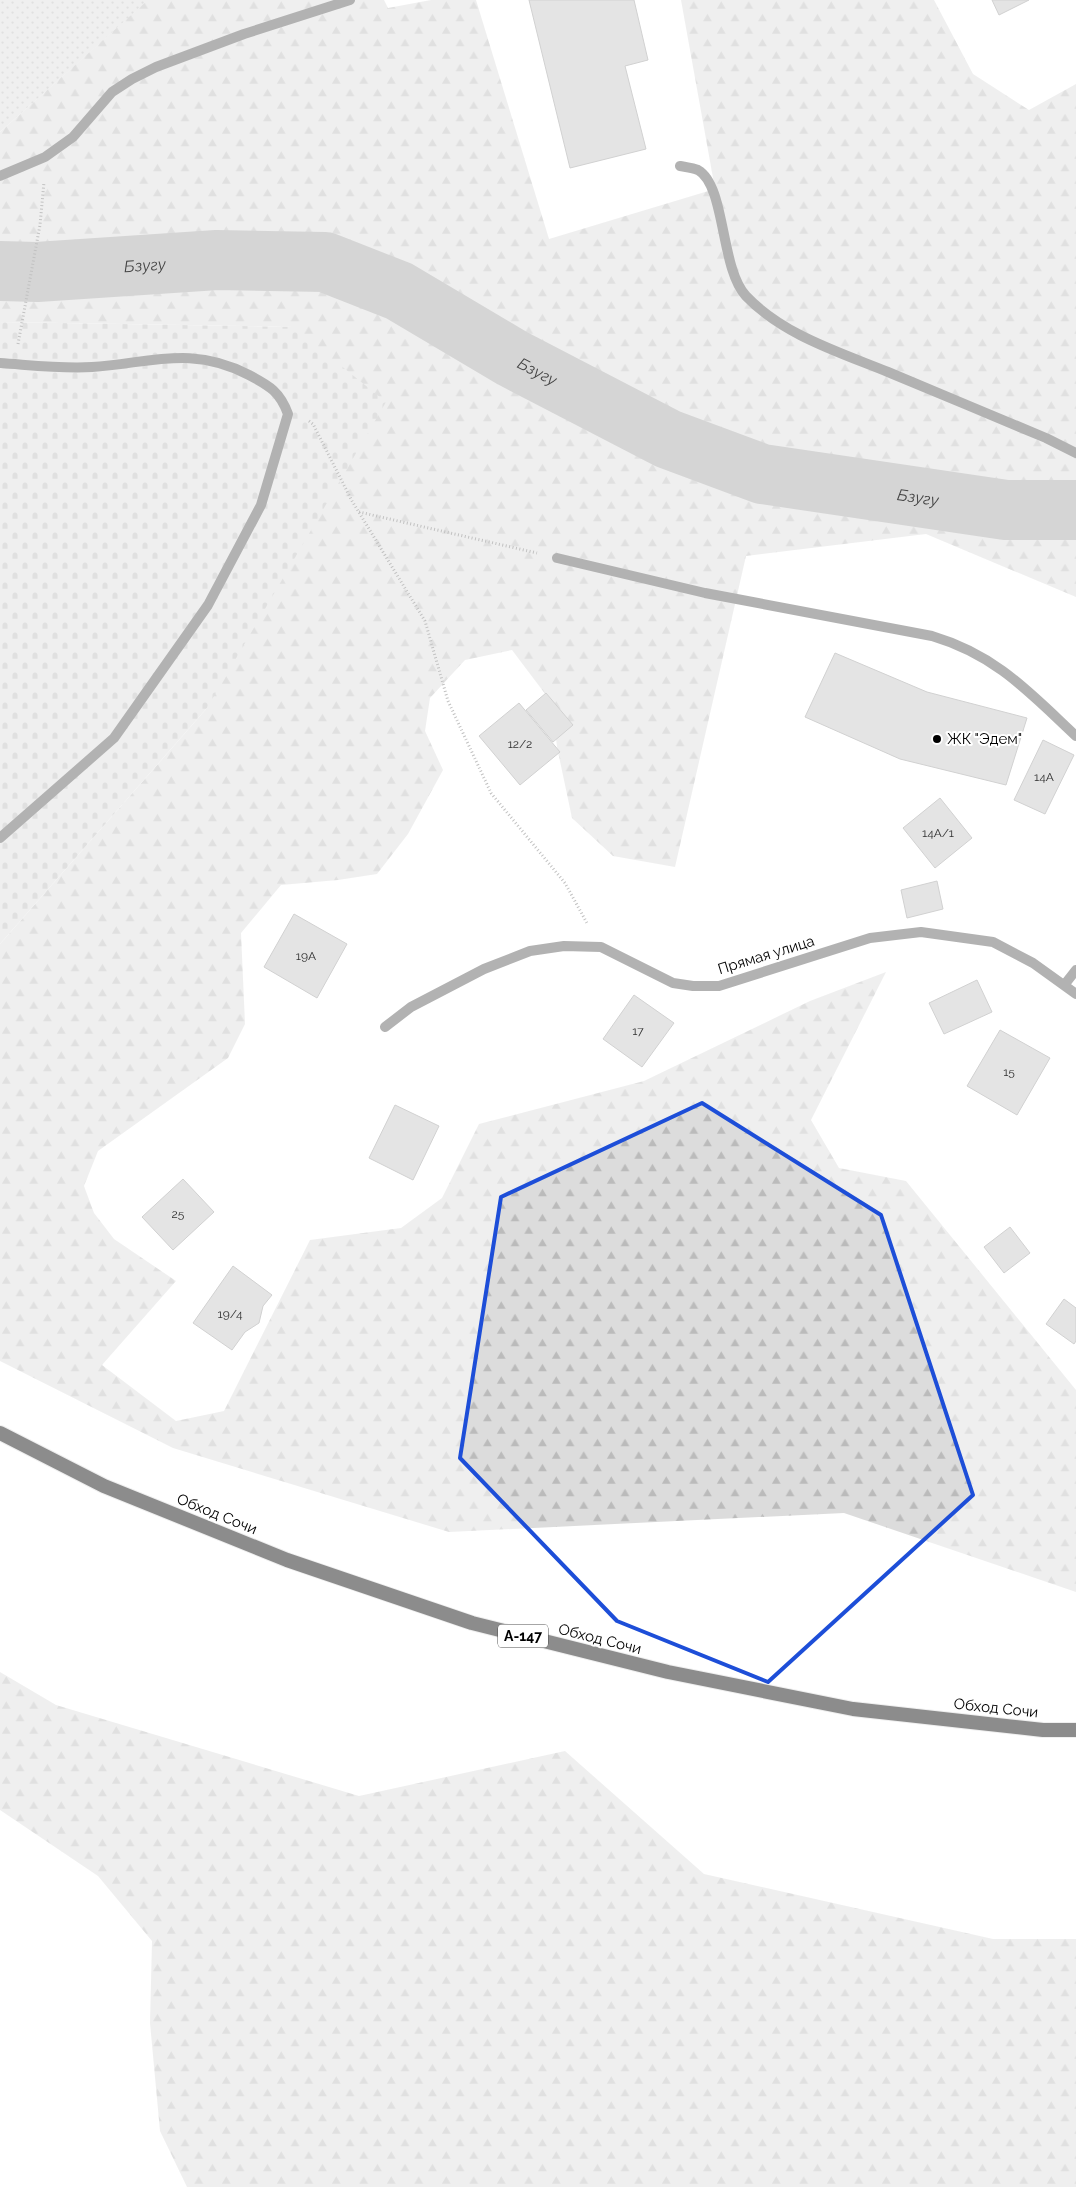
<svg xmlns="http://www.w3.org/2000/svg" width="1076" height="2187" viewBox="0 0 1076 2187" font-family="Raleway,sans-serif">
<defs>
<pattern id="grass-dots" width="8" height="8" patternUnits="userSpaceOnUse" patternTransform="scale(1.25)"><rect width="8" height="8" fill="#dcdcdc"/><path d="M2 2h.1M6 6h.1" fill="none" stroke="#bbb" stroke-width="1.8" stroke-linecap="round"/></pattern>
<pattern id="forest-firs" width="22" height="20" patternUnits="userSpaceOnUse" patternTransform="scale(1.25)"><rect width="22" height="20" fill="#dcdcdc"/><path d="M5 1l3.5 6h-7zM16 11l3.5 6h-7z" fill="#bbb"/></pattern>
<pattern id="cemetery-stones" width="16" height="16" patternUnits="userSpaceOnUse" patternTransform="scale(1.25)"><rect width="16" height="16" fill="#dcdcdc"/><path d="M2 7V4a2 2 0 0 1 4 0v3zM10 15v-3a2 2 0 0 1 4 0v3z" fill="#bbb"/></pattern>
</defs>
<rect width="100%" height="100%" fill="#fff"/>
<path fill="url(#grass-dots)" d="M0 0H148V1L0 132Z"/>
<path fill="url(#forest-firs)" d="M148 0H384L388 8 431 0H476L549 239 715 189 681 0H934L973 74 1029 110 1076 84V597L926 534 746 556 675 867 613 856 572 818 557 747 552 703 512 650 465 660 430 698 425 731 443 770 408 834 377 874 338 880 281 885 241 933 245 1024 228 1058 98 1151 84 1186 94 1213 114 1239 176 1281 102 1365 176 1421 224 1411 310 1240 401 1228 442 1198 479 1124 644 1081 810 1001 886 972 811 1120 839 1168 906 1181 1076 1390V1592L844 1513 449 1532 173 1448 0 1361V944L207 708 293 327 0 322V132Z
M0 1672 56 1705 359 1796 565 1751 704 1874 993 1939H1076V2187H187L160 2131 150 2023 152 1941 98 1876 0 1810Z"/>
<path fill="url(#cemetery-stones)" d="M0 322 293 327 386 402 207 708 0 944Z"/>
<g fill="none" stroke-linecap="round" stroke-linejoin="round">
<path stroke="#a3a3a3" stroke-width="60" id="s1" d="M0 271 37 272 217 260 325 262 399 291 512 358 668 439 762 474 1006 510H1076"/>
</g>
<path fill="#c4c4c4" stroke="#999" d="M529 0H634L648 60 625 66 646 149 570 168Z
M992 0H1029L999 15Z
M835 653 927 692 1027 718 1006 785 900 759 805 717Z
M546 693 573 725 553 742 526 710Z
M519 703 560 752 520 785 479 736Z
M1043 740 1074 755 1045 814 1014 800Z
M940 798 972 838 935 868 903 828Z
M937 881 943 909 907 918 901 890Z
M294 914 347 944 317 998 264 967Z
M977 980 992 1012 944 1034 929 1003Z
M634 995 674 1023 642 1067 603 1039Z
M1000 1030 1050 1058 1017 1115 967 1086Z
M395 1105 439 1126 413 1180 369 1158Z
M183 1179 214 1212 173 1250 142 1217Z
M1010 1227 1030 1253 1004 1273 984 1247Z
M233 1266 272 1295 263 1306 259 1323 245 1332 232 1350 193 1323Z
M1064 1299 1076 1308V1341L1074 1344 1046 1324Z"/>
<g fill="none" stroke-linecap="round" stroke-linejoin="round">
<defs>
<path id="trunk" d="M0 1433 104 1486 287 1560 472 1623 668 1672 853 1709 1043 1730H1076"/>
</defs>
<use href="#trunk" stroke="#dbdbdb" stroke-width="16"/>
<path stroke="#777" stroke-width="3" stroke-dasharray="1 2.5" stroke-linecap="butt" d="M18 344 40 225 44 182
M309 421 313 424 352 501 425 621 448 701 491 793 565 883 588 925
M359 512 537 553"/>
<path stroke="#555" stroke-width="10" d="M680 166C685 167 693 168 698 170 726 186 720 268 746 296 783 335 839 352 888 372 941 394 993 416 1046 438L1076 453
M0 176 45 157 73 137 112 92 132 79 156 67 244 34 350 0
M0 363C30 365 62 369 92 367 151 363 192 345 249 375 270 386 280 392 288 414L261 505 208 605 114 738 0 838
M557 558 705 593 932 636C996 655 1029 692 1076 736
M1065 984 1076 970"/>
<path stroke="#555" stroke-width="10" d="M385 1027 411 1007 484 969 530 951 564 946 601 947 673 983 693 986H719L870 938 921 932 993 942 1033 963 1076 994"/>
<use href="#trunk" stroke="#000" stroke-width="14"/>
</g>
<path d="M0 0H1076V2187H0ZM702 1103 881 1215 973 1495 768 1682 617 1621 460 1458 501 1197Z" fill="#fff" fill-opacity=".55" fill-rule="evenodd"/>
<path fill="none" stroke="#1d4ed8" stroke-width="4" stroke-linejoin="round" d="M702 1103 881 1215 973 1495 768 1682 617 1621 460 1458 501 1197Z"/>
<circle fill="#000" stroke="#fff" stroke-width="2" cx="937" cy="739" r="5"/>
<g text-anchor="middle" stroke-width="4" stroke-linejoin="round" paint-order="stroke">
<g font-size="12" fill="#313131">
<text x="520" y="748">12/2</text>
<text x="1044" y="781">14А</text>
<text x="938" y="837">14А/1</text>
<text x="306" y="960">19А</text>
<text x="638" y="1035">17</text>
<text x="1009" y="1076">15</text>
<text x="178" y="1218">25</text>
<text x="230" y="1318">19/4</text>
</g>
<rect fill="#fff" stroke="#4c4c4c" stroke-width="1" x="498" y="1624.5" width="50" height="23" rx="4"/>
<g font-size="14" font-weight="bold" fill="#000">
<text x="523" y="1641">А-147</text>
</g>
<g font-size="15" fill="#000" stroke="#fff" text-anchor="start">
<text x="947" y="744">ЖК "Эдем"</text>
</g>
<g font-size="15" fill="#000" stroke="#fff">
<text transform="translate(766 955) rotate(-17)" y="5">Прямая улица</text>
<text transform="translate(217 1514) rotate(22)" y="5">Обход Сочи</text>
<text transform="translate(600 1639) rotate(14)" y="5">Обход Сочи</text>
<text transform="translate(996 1708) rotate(6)" y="5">Обход Сочи</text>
</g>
<g font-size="16" font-style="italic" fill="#444" stroke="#fff">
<text dy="6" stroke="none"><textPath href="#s1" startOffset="145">Бзугу</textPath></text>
<text dy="6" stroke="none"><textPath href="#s1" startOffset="565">Бзугу</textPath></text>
<text dy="6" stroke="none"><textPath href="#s1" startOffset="970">Бзугу</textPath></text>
</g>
</g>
</svg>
